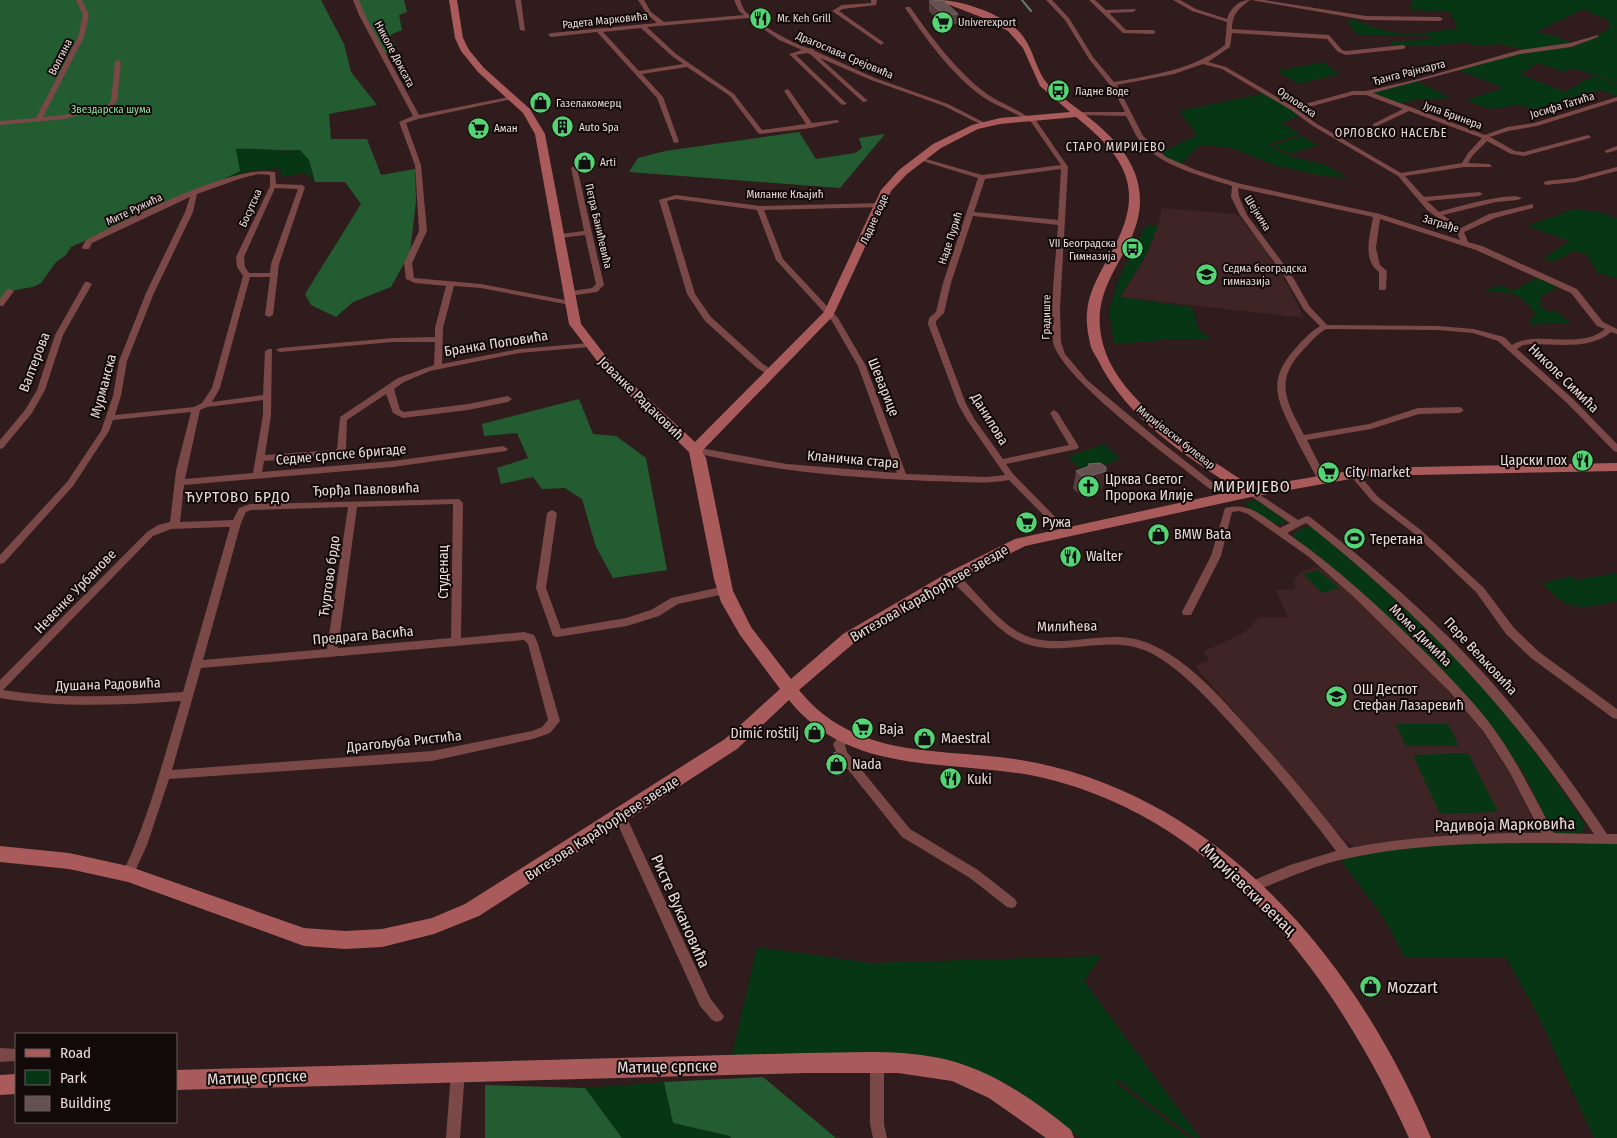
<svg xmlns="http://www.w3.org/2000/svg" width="1617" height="1138" viewBox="0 0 1617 1138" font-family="'Fira Sans Condensed',sans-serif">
<rect width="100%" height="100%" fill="#301c1c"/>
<path fill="#3e2424" d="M1162 208 1236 214 1261 242 1290 289 1304 318 1120 297 1144 259 1158 226Z
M1319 567 1368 609 1431 671 1479 727 1509 772 1541 836 1427 838 1355 847 1345 841 1195 666 1209 660 1203 652 1245 632 1259 617H1288L1276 590 1295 589 1294 580 1300 572Z"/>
<path fill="#063614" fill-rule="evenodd" d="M1412 0H1617V82L1572 68 1563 72 1538 63 1520 74 1565 92 1593 76 1617 83V96L1600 90 1535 109 1519 105 1489 109 1466 100 1503 88 1459 70 1526 50 1501 44 1476 46 1467 42 1429 46 1403 45 1395 48 1390 42 1433 39 1427 35H1359L1355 33 1347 19C1361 20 1370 27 1384 30 1405 37 1436 32 1458 28L1450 12 1410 10ZM1583 9 1609 21 1610 28 1596 36 1574 44 1556 36 1536 32Z
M1324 62 1339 74 1298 84 1277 71Z
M1416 81 1451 98 1414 100 1397 105 1366 93Z
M1266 93 1301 115 1282 123 1300 134 1268 144 1289 156 1325 165 1346 177 1323 176 1277 166 1232 148 1200 145 1180 165 1158 154 1197 135 1179 111Z
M1301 136 1318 145 1290 154 1273 145Z
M257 148 284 151 300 150 309 160 315 182 305 173 281 177 280 168 250 171 214 182 232 175 236 149Z
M1574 209 1599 212 1617 218V279L1598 273 1586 254 1574 251 1553 262 1544 258 1569 241 1527 226Z
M1146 225 1158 226 1144 259 1120 297 1192 307 1199 330 1212 340 1175 339 1114 344 1109 311 1118 280Z
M1536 278 1557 287 1540 297 1541 306 1548 312H1557L1571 324 1545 323 1533 325 1529 322 1531 318 1536 316C1521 291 1511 293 1484 291L1499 285 1513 291Z
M1104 444 1120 459 1084 472 1068 457Z
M1256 500 1284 519 1285 523C1272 530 1254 511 1244 503Z
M1308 526 1317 529C1385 590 1457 653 1514 725 1540 757 1563 791 1585 825L1583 831C1574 836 1559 836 1551 829L1524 774 1506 747C1440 677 1372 592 1293 537L1295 532Z
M1318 570 1339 588 1322 593 1303 574Z
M1617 573V601C1582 609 1568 613 1543 583L1571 576 1575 580Z
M1396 724H1448L1459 746H1406Z
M1468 753 1498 812 1440 814 1413 755Z
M1617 839V1138H1594L1539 1017 1506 958H1405L1384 918 1337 855 1387 846Z
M757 947 871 963 1101 956 1084 981 1200 1138H1194L1118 1080 1116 1083 1189 1138H1080L992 1078 731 1059Z
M664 1082 673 1123 730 1136 731 1138H622L585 1088Z"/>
<path fill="#245c31" d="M0 0H321L344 44 351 72 377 105 329 114 331 139H367L381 175 415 169 416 201 410 253 391 287 353 302 336 317 311 305 305 294 361 204 345 182H315L309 160 300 150C279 151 258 148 236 149L240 171 232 175 71 247 66 255 56 262 41 283 33 287 10 291 0 304Z
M358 0H404L407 12 399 15 402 30 392 34 390 37 395 45 383 56Z
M799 132 816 159 855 153 862 148 859 138 885 134 840 188 629 172 638 158 665 151Z
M579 399 593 434 616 436 646 458 667 570 613 578 596 547 582 499 565 488 542 489 533 477 501 484 497 468 528 458 517 433 484 436 482 424Z
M763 1077 836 1138H731L730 1136 673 1123 664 1082Z
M485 1085 585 1088 622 1138H485Z"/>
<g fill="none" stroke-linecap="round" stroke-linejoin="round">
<path stroke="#5c7f61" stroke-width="2" d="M1022 0 1031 11"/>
<path fill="#794847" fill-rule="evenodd" d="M76 0H82L89 15 84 37 43 117 64 115 108 105 111 101 115 62 118 60 121 62 117 101 112 107 64 119 0 125V121L36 118 78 37 83 15Z
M353 0H359L365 15 419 115 514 96 517 98 418 119 406 123 421 165 427 231 412 263 414 278 481 284 570 301 574 303 570 305 481 288 454 286 443 328 442 364 519 349 589 343 593 345 589 347 519 353 430 371 404 382 394 389 400 410 404 412 468 404 508 396 512 399 508 402 468 410 403 418 393 413 386 394 347 420 346 450 340 455 264 461 262 472 393 461 503 446 508 449 506 451 393 467 184 485 180 522 233 520 239 508 250 504 459 499 463 503 461 638 524 632 534 635 538 644 560 721 550 733 533 739 432 761 169 779 147 845 132 878 128 879 124 878 122 874C149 819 163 759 181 701 120 705 60 708 0 698V680L147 532 158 525 170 522 176 471 191 412 113 420 109 431 73 486 4 563 0 564V555L67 482 101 431 113 396 119 361 146 293 185 212 190 197 92 243 89 249H83L82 247 86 240C129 219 231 164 275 172L276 184 302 185 305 187 279 264 273 315 269 317 265 315 270 277H250L220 388 212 402 263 395 265 351 269 349H272L271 415 265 455 335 450 337 449 340 417 398 378 434 365 435 342H393L280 352 276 350 280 348 393 338 435 337V328L446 286 415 283 406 279 404 263 419 231 415 165 399 122 413 116 359 15ZM258 174 270 175V186L236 257 237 267 243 276 212 388 202 403 194 407 115 415 121 396 127 361 154 293 193 212 197 194 239 179ZM275 188 298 189 271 264 270 273H249L245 267 244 257ZM263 400V415L253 473 185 479 200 410 207 407ZM453 504 451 638 338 648 357 507ZM348 507 327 649 203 660 241 523 246 512 251 510ZM225 527H230L183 692C123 696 63 700 3 690L153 536 171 529ZM524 640 528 644 548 720 542 727 532 731 432 751 172 770 201 668Z
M515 0H521L525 31 520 30Z
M638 0H644L651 12 664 22 744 15 739 11 734 0H740C741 3 743 8 745 11 755 22 798 48 813 49L815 51 875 78 948 104 987 124 982 125 944 106 871 80 820 58 868 101 863 102 810 54 807 53 796 55 847 104 842 105 789 54 802 50 779 40 748 18 647 27 676 54 734 94 762 130 806 124 784 91 787 89 789 90 812 123 837 120 840 122 811 128 760 134 758 133 730 96 687 67 642 74 663 97 679 142 674 143 657 98 597 32 551 37 548 35 551 33 657 23 647 14ZM641 28 672 56 683 64 639 71 603 32Z
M871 0H877L876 5 843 9 839 11 883 42 884 43 881 45 832 11 842 5 871 3Z
M1046 0H1052L1069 18 1093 57 1114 82C1153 75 1193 70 1225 45L1227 22 1192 11 1173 0H1180L1196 9 1227 19C1230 8 1239 0 1250 0 1238 9 1232 14 1232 29L1329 35 1342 50 1346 51 1403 45 1406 47 1403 49 1346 55 1338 52 1327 39 1232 33 1230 47 1208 62 1226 67 1294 107 1353 91H1366L1414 80 1520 50 1570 43 1598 35V37L1571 47 1520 54 1373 93 1485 135 1507 127 1534 123 1617 97V101L1537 126 1508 131 1490 137 1515 151 1524 152 1588 135 1591 137 1590 138 1524 156 1511 154 1487 141 1473 155 1468 163 1489 164 1492 166 1491 167H1464L1405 176 1424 197 1479 192 1483 194 1479 196 1427 201 1439 212C1454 208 1511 191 1522 198L1518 200 1496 202 1443 215 1461 228 1489 214 1533 204V208L1495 218 1464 232 1468 242 1482 246 1577 289 1603 322 1617 329V334L1611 332C1591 350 1556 344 1531 344L1523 345 1517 349 1573 399 1617 444V452L1614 451 1567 403 1498 341 1473 333 1438 330 1326 329C1317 334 1310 343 1303 350 1273 382 1287 402 1304 435L1369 424 1418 408 1460 407 1464 410 1460 413 1419 414 1371 429 1307 440 1326 478 1324 480H1318L1296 439V438C1279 403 1265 383 1294 350 1302 341 1310 332 1320 326L1304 310 1283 274 1240 215 1231 197 1232 186C1202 176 1155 165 1137 137 1133 130 1130 123 1126 116L1077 115 1076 114 1079 112H1125L1113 89 1089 59 1065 20ZM1203 64 1222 69 1291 110 1313 126 1398 176 1427 210 1457 232 1460 240 1380 214 1237 183 1196 170 1166 157 1143 136 1117 85 1174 74ZM1353 95H1366L1403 109 1373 124V126H1377L1409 111 1482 138 1468 153 1462 163 1401 173 1317 124 1298 110ZM1238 188 1373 217C1370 235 1362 260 1379 272V290H1385L1386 288 1387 271 1380 265 1376 248 1380 219 1476 250 1571 293 1597 326 1605 329C1579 351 1538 329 1512 345L1504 337 1474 329 1438 326 1327 325 1310 307 1291 274 1247 215 1239 197Z
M1089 0H1095L1106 10 1135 9 1136 10 1133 12 1109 13 1126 30H1153L1156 32 1153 34 1123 33Z
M1251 0H1264L1366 16 1440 17 1443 19 1440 21 1366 20Z
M906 7H910C932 38 956 71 987 94 1000 103 1015 108 1028 117L1033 116 1068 167 1060 308 1061 342 1065 354 1087 380 1161 442 1216 485 1218 487 1216 489H1210C1177 463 1060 378 1053 342 1052 335 1053 327 1052 320 1052 288 1056 256 1058 225L973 216 951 283 944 313 936 321V324L966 404 975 420 1003 459 1069 445 1050 413 1054 410 1058 413 1079 447 1077 449 1006 464 1014 475 1067 529 1069 531 1067 533H1061L1009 480C983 485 955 481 929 481 850 478 769 471 692 452L690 450 695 447 787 464 897 473 858 366 832 321 776 260 757 210 676 199 667 201 695 294 711 317 763 364 774 371 775 373 771 376 757 368 705 321 687 294 659 200 676 195 760 206 880 203H883V207L764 210 783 259 838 318 866 366 906 474 986 477 1005 475 967 420 958 404 928 324 929 318 936 312 943 283 978 178 916 159 919 157 982 175 1061 165 1029 119H1024C1011 110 996 106 983 97 951 74 927 40 905 8ZM1061 169 1058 220 974 212 985 179Z
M1617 146V150L1607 153 1604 151Z
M574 166 577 168 604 285 597 292 569 296 565 294 566 292 592 288 596 284 585 235 560 238 556 236 560 234 584 231 571 168Z
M1617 167V171L1575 182 1546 185 1543 183 1546 181 1575 178Z
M85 282H88L92 284 63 335 45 390 32 413 3 448 0 449V440L25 410 37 390 55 335Z
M7 289H10L14 291 3 306H0V299Z
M1354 471 1357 472 1378 497 1422 531 1484 588 1514 628 1539 652 1617 709V719L1613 718 1531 658 1506 634 1476 592 1416 535 1372 501 1349 474Z
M1251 489 1298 520 1307 516 1310 517C1368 562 1424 610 1474 663 1524 716 1567 774 1607 834H1617V844C1525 843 1431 839 1340 860 1309 867 1281 882 1251 892L1247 891 1245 887 1247 883 1290 865 1336 851C1303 807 1267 764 1230 723 1206 697 1182 670 1151 653 1123 639 1095 646 1065 648 1020 651 1004 634 975 604 966 595 956 586 949 576L950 574H958C975 591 1002 626 1024 635 1063 652 1107 626 1148 643 1189 660 1220 697 1249 729 1284 767 1317 807 1349 848 1412 836 1476 833 1541 833L1509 771 1483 731 1448 690 1356 599 1309 557 1248 514 1239 511 1232 512 1221 556 1191 615H1183L1182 612 1211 556 1225 508C1249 502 1261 515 1280 528L1290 523 1248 494 1246 492ZM1306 523C1422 615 1512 710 1594 834L1554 833C1534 797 1516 758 1491 725 1473 701 1451 679 1430 657 1385 612 1339 569 1287 533Z
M552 510 557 513 546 588 561 629 626 618 651 610 671 598 725 586 730 590 725 594 678 604 659 616 627 626 557 637 553 636 536 588 547 513Z
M845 732 849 733 851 736 845 745 847 752 910 829 978 870 1015 899 1017 903 1015 907 1011 908 1007 907 970 878 902 837 838 757 833 744 841 733Z
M620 811 624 813 626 816 710 998 724 1016 722 1020 717 1022 712 1020 700 1006 614 816 616 813Z
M0 1048 16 1049V1061L0 1062Z
M877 1056 882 1058 884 1063V1124L887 1138H873L870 1124V1063L872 1058Z
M458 1064 463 1066 465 1071 460 1138H446L451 1071 453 1066Z"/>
<path fill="#a95b5b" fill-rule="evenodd" d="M449 0H457L463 38 469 50 484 68 530 109 545 134 581 324 615 368 695 442 824 312 881 190 899 170 933 144 972 125 1000 118 1070 112 1040 86 1023 48 1008 31 986 19 937 0C961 0 995 12 1014 27 1033 42 1033 64 1046 82 1054 92 1067 101 1078 109 1108 132 1141 160 1140 202 1139 254 1086 282 1103 344 1118 403 1205 456 1253 487L1367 468 1617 463V471L1367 476 1251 497 1025 546 959 580 855 642 799 690C860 766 953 745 1037 763 1227 803 1359 966 1431 1138H1409C1338 981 1222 820 1044 778 958 758 851 779 789 700L737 749 479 916 434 934 382 947 345 949 304 946 128 882 69 869 0 862V846L69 853 128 866 304 928 345 931 382 929 432 918 465 904 725 739 780 689 740 635 721 602 714 579 689 452 607 374 569 324 535 134 523 113 478 72 461 51 455 38ZM1076 117C1128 159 1146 191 1111 253 1101 271 1088 292 1087 313 1086 322 1088 334 1090 343 1091 349 1095 355 1098 360 1126 418 1186 456 1238 490L1015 539 949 572 843 634 791 679 751 627 733 591 706 458 702 451 833 316 891 191 907 174 941 148 978 129 1000 124Z
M804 1053C847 1053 891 1049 934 1057 986 1066 1030 1097 1071 1130L1074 1138H1046L989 1098 952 1081 898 1073H804L176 1090V1070Z
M16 1074V1094L0 1095V1075Z"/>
</g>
<path fill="#55403f" d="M929 1 958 14 957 24 943 25 929 11Z
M1100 463 1103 488 1081 495 1073 489 1076 471 1087 467 1088 464Z
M827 760 846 761V770L840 777 827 768Z"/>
<path fill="#402a2a" d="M1106 471 1103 488 1081 495 1084 478Z
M846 761V770L840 777V768Z"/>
<path fill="#655150" stroke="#7a6665" d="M943 0 958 14 944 15 929 1Z
M1100 463 1106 467V471L1084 478 1076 471 1090 466 1088 464Z
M835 752 846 761 840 768 827 760Z"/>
<defs>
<symbol id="restaurant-disc" viewBox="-11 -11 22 22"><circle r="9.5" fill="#52d673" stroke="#120909"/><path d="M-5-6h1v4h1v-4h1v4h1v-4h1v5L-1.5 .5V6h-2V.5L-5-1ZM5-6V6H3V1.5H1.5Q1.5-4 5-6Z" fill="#111"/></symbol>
<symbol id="supermarket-disc" viewBox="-11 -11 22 22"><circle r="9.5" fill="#52d673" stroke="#120909"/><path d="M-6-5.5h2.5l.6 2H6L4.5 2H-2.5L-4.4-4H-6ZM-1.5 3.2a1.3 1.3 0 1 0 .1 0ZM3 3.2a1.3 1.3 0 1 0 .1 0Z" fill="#111"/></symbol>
<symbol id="bus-disc" viewBox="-11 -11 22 22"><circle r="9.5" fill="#52d673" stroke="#120909"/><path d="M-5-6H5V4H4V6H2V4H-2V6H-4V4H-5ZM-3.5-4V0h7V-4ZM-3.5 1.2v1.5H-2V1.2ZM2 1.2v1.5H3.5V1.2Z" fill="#111"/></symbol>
<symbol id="shop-disc" viewBox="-11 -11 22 22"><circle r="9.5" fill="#52d673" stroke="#120909"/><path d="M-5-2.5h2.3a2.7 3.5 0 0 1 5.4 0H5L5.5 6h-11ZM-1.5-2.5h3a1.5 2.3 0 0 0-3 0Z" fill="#111"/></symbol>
<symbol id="building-disc" viewBox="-11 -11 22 22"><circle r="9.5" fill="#52d673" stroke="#120909"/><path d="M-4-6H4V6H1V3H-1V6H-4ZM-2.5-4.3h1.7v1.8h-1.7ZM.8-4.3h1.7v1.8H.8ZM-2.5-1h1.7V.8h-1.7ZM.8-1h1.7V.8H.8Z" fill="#111"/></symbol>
<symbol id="school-disc" viewBox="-11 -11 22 22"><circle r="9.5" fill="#52d673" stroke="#120909"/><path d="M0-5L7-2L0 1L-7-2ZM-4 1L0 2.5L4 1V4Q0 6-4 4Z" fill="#111"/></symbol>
<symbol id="church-disc" viewBox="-11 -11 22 22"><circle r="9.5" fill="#52d673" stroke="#120909"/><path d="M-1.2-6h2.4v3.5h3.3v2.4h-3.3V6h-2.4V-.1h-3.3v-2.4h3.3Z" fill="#111"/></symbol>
<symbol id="stadium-disc" viewBox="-11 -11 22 22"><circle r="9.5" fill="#52d673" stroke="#120909"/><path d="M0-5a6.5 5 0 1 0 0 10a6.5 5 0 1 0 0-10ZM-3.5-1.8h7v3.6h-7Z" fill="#111"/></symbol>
</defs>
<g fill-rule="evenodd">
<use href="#restaurant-disc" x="748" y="6" width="25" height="25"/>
<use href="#supermarket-disc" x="930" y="10" width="25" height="25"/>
<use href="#bus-disc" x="1046" y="78" width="25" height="25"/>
<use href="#shop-disc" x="528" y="90" width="25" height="25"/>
<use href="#building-disc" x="550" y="114" width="25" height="25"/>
<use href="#supermarket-disc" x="466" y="116" width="25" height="25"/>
<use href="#shop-disc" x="572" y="150" width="25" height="25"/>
<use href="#bus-disc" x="1120" y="236" width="25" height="25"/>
<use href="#school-disc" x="1194" y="262" width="25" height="25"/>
<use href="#restaurant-disc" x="1570" y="448" width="25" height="25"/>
<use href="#supermarket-disc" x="1316" y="460" width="25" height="25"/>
<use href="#church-disc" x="1076" y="474" width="25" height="25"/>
<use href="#supermarket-disc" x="1014" y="510" width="25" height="25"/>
<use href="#shop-disc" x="1146" y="522" width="25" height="25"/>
<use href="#stadium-disc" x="1342" y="526" width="25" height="25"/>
<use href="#restaurant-disc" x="1058" y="544" width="25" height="25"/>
<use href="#school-disc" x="1324" y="684" width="25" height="25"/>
<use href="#supermarket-disc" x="850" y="716" width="25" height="25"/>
<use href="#shop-disc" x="802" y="720" width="25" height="25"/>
<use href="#shop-disc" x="912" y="726" width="25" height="25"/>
<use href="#shop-disc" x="824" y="752" width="25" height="25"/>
<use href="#restaurant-disc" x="938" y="766" width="25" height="25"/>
<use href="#shop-disc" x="1358" y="974" width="25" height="25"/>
</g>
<g text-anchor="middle" stroke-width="4" stroke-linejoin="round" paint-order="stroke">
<g font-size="11" fill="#eadcdb" stroke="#120909" text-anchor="start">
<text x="777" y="22">Mr. Keh Grill</text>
<text x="958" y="26">Univerexport</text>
<text x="1075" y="95">Ладне Воде</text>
<text x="556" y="107">Газелакомерц</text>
<text x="579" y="131">Auto Spa</text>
<text x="494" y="132">Аман</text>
<text x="600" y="166">Arti</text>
<text x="1116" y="247" text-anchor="end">VII Београдска<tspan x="1116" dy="13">Гимназија</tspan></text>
<text x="1223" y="272">Седма београдска<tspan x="1223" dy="13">гимназија</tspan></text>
</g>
<g font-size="11" fill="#eadcdb" stroke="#120909">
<text transform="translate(605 20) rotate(-6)" y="4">Радета Марковића</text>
<text transform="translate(395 54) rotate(62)" y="4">Николе Доксата</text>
<text transform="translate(845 55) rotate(23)" y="4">Драгослава Срејовића</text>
<text transform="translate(60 57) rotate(-63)" y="4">Волгина</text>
<text transform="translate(1409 72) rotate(-14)" y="4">Ђанга Рајнхарта</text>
<text transform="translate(1297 102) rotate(34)" y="4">Орловска</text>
<text transform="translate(1562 105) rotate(-17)" y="4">Јосифа Татића</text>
<text transform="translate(1453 115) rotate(20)" y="4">Јула Бринера</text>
<text x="785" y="198">Миланке Кљајић</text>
<text transform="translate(250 208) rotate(-66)" y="4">Босутска</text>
<text transform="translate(134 209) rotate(-25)" y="4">Мите Ружића</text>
<text transform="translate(1258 213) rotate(58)" y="4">Шејкина</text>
<text transform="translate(874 219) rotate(-66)" y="4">Ладне воде</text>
<text transform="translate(1441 223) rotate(17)" y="4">Заграђе</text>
<text transform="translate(599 226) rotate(77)" y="4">Петра Банићевића</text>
<text transform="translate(950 238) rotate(-72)" y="4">Наде Пурић</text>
<text transform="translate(1046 317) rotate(-89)" y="4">Градиште</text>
<text transform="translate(1176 437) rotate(38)" y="4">Миријевски булевар</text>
</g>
<g font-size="11" fill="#91e19f" stroke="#120909">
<text x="111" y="113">Звездарска шума</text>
</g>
<g font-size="12" letter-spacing="1" fill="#eadcdb" stroke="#120909">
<text x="1391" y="137">ОРЛОВСКО НАСЕЉЕ</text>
<text x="1116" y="151">СТАРО МИРИЈЕВО</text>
</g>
<g font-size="14" fill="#eadcdb" stroke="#120909">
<text transform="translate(496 343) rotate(-9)" y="5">Бранка Поповића</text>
<text transform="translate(34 362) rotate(-69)" y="5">Валтерова</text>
<text transform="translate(1564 378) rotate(44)" y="5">Николе Симића</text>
<text transform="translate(103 386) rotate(-75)" y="5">Мурманска</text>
<text transform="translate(884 387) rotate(68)" y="5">Шеварице</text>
<text transform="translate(641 398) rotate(44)" y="5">Јованке Радаковић</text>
<text transform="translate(990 419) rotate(58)" y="5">Данилова</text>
<text transform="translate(341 454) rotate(-5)" y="5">Седме српске бригаде</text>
<text transform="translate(853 459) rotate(5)" y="5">Кланичка стара</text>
<text transform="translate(366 489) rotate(-2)" y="5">Ђорђа Павловића</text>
<text transform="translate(443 572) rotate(-90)" y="5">Студенац</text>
<text transform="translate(329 576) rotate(-82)" y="5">Ћуртово брдо</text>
<text transform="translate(75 591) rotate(-46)" y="5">Невенке Урбанове</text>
<text transform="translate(929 593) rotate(-30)" y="5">Витезова Карађорђеве звезде</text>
<text transform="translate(1067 626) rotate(-1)" y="5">Милићева</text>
<text transform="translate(363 635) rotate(-5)" y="5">Предрага Васића</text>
<text transform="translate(1421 635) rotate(45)" y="5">Моме Димића</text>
<text transform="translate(1481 656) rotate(47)" y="5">Пере Вељковића</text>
<text transform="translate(108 684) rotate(-2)" y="5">Душана Радовића</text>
<text transform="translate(404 741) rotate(-6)" y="5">Драгољуба Ристића</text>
<text transform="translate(602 828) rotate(-33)" y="5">Витезова Карађорђеве звезде</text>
</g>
<g font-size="14" fill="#eadcdb" stroke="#120909" text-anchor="start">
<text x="1567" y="465" text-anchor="end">Царски пох</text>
<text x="1345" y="477">City market</text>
<text x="1105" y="484">Црква Светог<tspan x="1105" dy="16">Пророка Илије</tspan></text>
<text x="1042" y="527">Ружа</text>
<text x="1174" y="539">BMW Bata</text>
<text x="1370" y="544">Теретана</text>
<text x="1086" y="561">Walter</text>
<text x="1353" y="694">ОШ Деспот<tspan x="1353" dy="16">Стефан Лазаревић</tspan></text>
<text x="879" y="734">Baja</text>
<text x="799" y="738" text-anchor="end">Dimić roštilj</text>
<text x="941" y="743">Maestral</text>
<text x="852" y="769">Nada</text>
<text x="967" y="784">Kuki</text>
</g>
<g font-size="15" letter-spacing="1" fill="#eadcdb" stroke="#120909">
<text x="238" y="502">ЋУРТОВО БРДО</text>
</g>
<g font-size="16" letter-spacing="1" fill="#eadcdb" stroke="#120909">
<text x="1252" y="492">МИРИЈЕВО</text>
</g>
<g font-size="16" fill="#eadcdb" stroke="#120909">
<text transform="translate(1505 824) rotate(-1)" y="6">Радивоја Марковића</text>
<text transform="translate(1249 889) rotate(44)" y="6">Миријевски венац</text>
<text transform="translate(681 911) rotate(66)" y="6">Ристе Вукановића</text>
<text transform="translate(667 1066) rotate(-1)" y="6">Матице српске</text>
<text transform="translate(257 1077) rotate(-2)" y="6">Матице српске</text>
</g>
<g font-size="16" fill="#eadcdb" stroke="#120909" text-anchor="start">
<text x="1387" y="993">Mozzart</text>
</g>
</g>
<rect x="15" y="1033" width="162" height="90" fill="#120909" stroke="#685d5d"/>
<rect x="25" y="1049" width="25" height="8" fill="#a95b5b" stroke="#685d5d"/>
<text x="60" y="1058" font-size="15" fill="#eadcdb">Road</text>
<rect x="25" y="1070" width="25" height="15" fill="#063614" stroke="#685d5d"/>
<text x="60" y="1083" font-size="15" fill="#eadcdb">Park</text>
<rect x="25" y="1096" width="25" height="15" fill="#655150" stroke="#685d5d"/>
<text x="60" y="1108" font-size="15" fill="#eadcdb">Building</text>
</svg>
